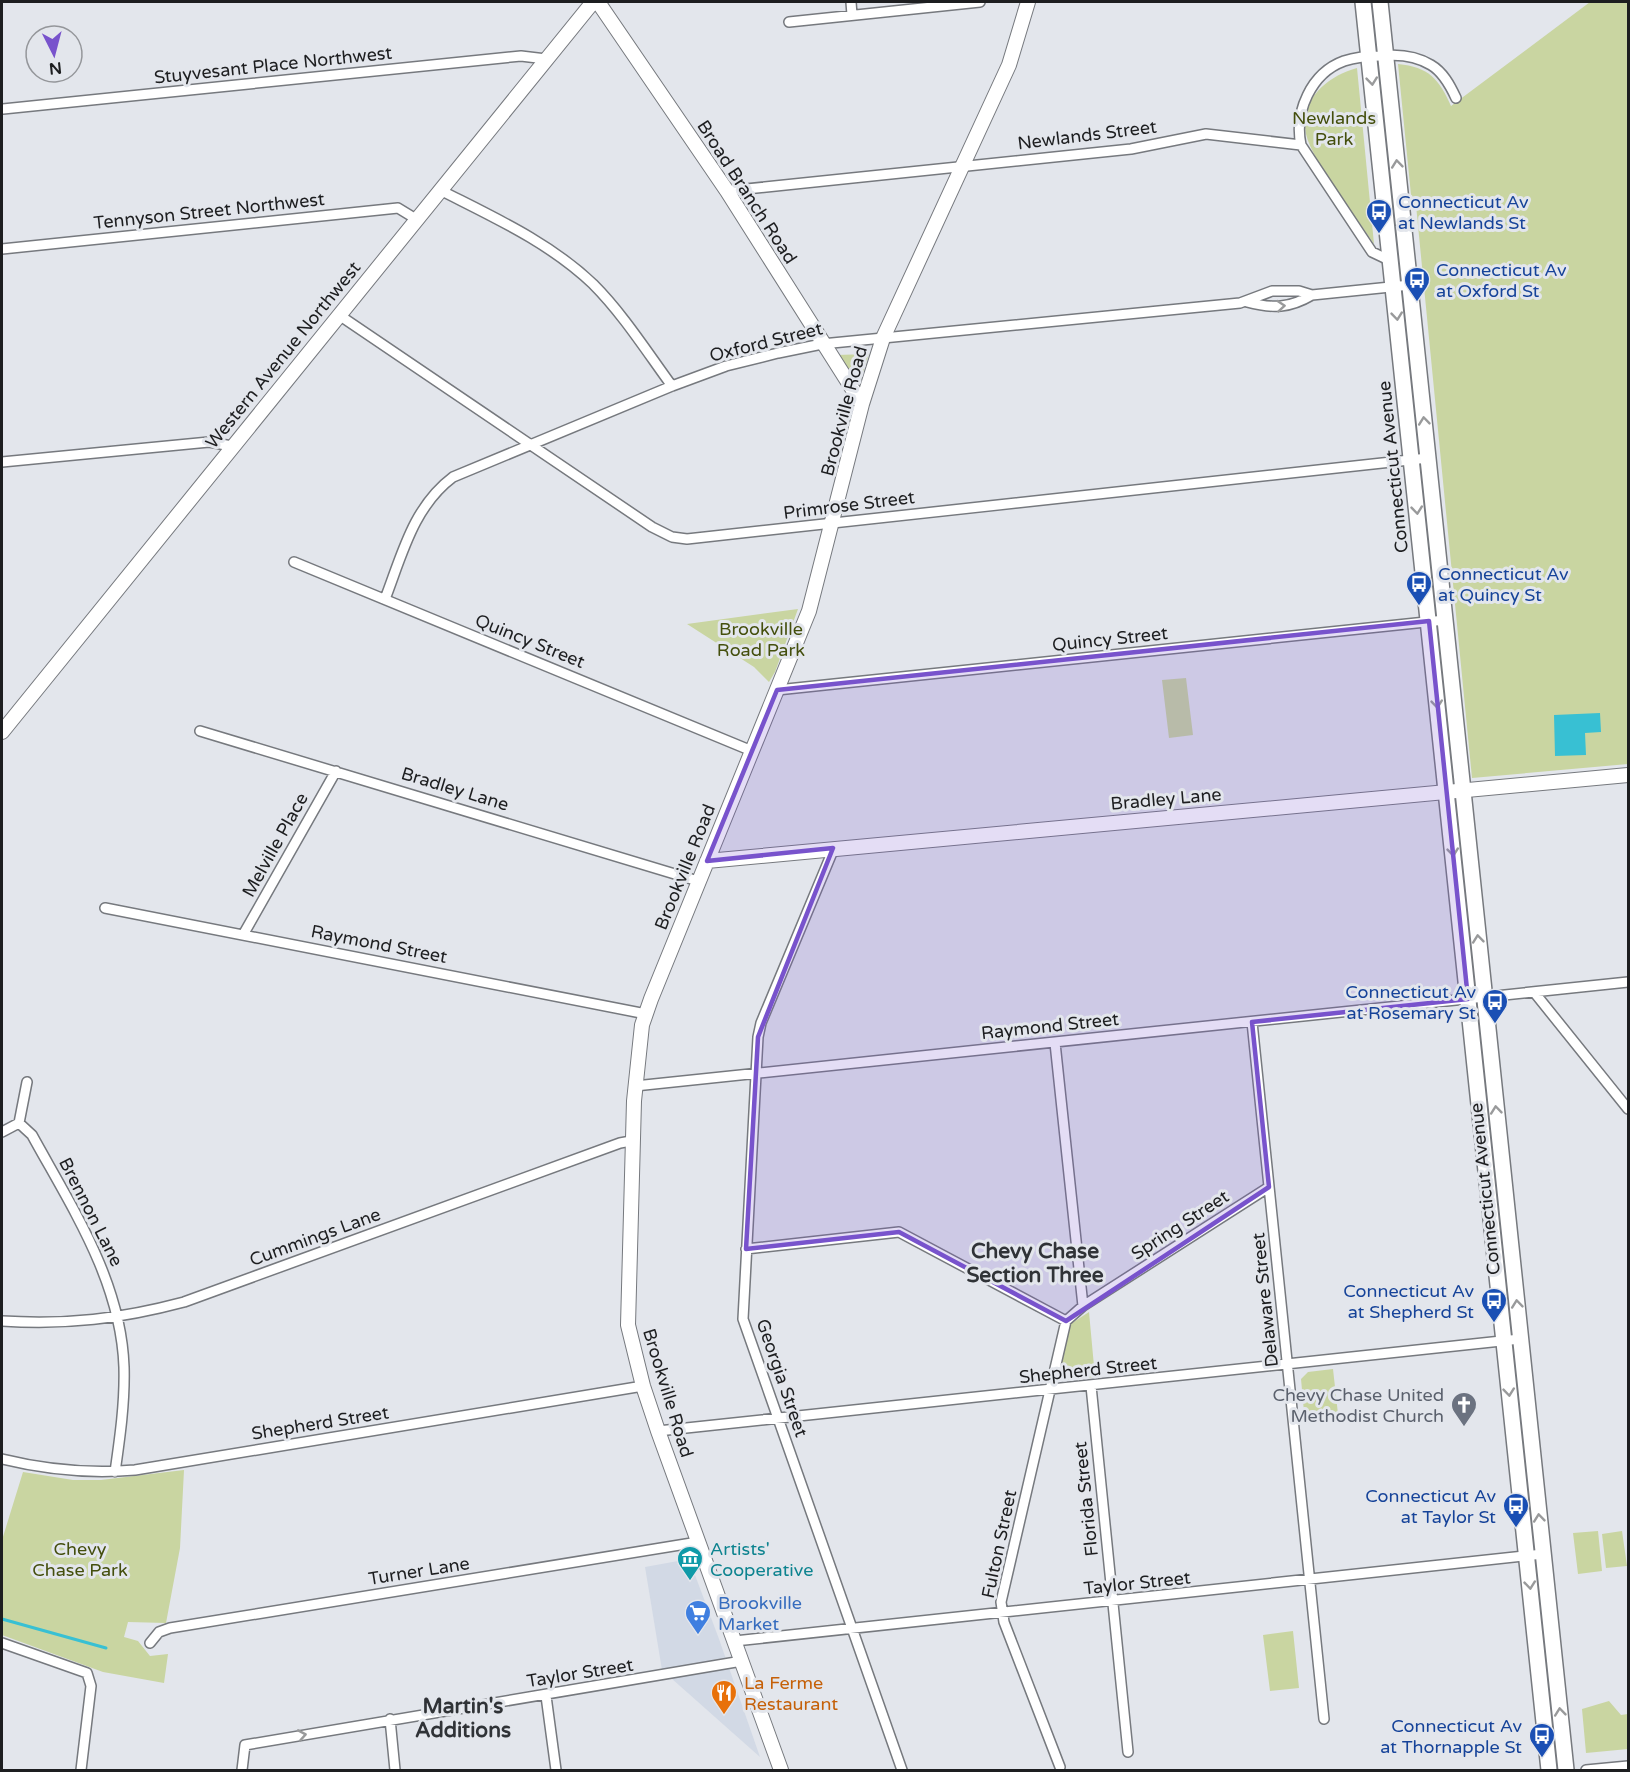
<svg xmlns="http://www.w3.org/2000/svg" width="1630" height="1772" viewBox="0 0 1630 1772" font-family="'Varela Round',sans-serif">
<rect width="100%" height="100%" fill="#e3e6ec"/>
<path fill="#d2d9e5" d="M689 1559 719 1639 760 1757 662 1670 645 1567Z"/>
<path fill="#c9d5a1" d="M1590 2H1628V764L1472 778 1416 205H1412L1398 64C1429 67 1439 79 1451 106Z
M1357 68 1374 244C1357 218 1312 161 1306 134 1299 99 1328 76 1357 68Z
M869 354 860 381 855 380 836 355Z
M798 609 775 672 769 682 754 667 687 624Z
M1186 678 1193 735 1169 738 1162 680Z
M1089 1312 1095 1377 1065 1380 1058 1374 1069 1325Z
M1333 1369 1338 1414 1319 1416V1421L1305 1423 1301 1379 1308 1372Z
M184 1470 180 1548 166 1623 128 1622 124 1637 138 1641 150 1656 168 1654 164 1683 103 1672 2 1635V1540L23 1472 73 1480H101Z
M1598 1531 1602 1571 1578 1574 1573 1533Z
M1622 1531 1627 1566 1606 1568 1602 1534Z
M1293 1631 1299 1688 1270 1691 1263 1635Z
M1609 1701 1621 1715 1628 1714V1749L1586 1753 1582 1709Z"/>
<path fill="#38c0d3" d="M1600 713 1601 732 1585 733 1586 755 1555 756 1554 715Z"/>
<g fill="none" stroke-linecap="round" stroke-linejoin="round">
<path stroke="#38c0d3" stroke-width="3" d="M2 1619 106 1648"/>
<defs>
<path id="street" d="M851 2 852 15
M789 22 980 2
M3 109 521 56 546 59
M440 190C493 217 549 242 593 284 623 314 647 352 672 386
M727 191 1131 149 1206 134 1301 145
M2 249 398 208 416 219
M1391 261 1372 252 1301 145C1294 112 1311 73 1344 61 1356 57 1369 56 1381 56 1398 54 1416 56 1431 65 1443 72 1450 85 1456 98
M1247 302C1273 309 1290 308 1312 295
M339 315 652 527 672 537 687 539 1428 458
M2 462 209 442 232 446
M294 562 752 751
M385 599C402 555 413 507 453 477L672 386 726 366 778 353 822 344 1240 303 1272 291H1299L1312 295 1410 285
M777 690 1445 620
M200 731 698 881
M834 848 761 1023 758 1037 743 1319 902 1770
M105 908 646 1014
M243 935 336 771
M1534 992 1628 1109
M1252 1022 1324 1719
M1055 1043 1083 1306
M27 1082 19 1123 32 1135C72 1208 121 1281 124 1367 125 1402 120 1437 115 1472
M635 1086 1628 982
M2 1132 19 1123
M746 1249 899 1232 1066 1321 1083 1306 1269 1187
M2 1321C67 1325 120 1319 184 1302L620 1143 631 1141
M1091 1386 1128 1752
M658 1431 1520 1339
M2 1459C47 1470 88 1474 135 1470L643 1386
M735 1641 1543 1554
M2 1643 87 1673 91 1686 81 1770
M150 1643 159 1632 170 1628 698 1542
M546 1696 556 1770
M390 1719 395 1770
M1060 1767 1004 1622 1001 1602 1066 1321
M242 1770 245 1745 742 1661
M1586 1770 1628 1766"/>
<path id="secondary" d="M598 2 727 191 862 404
M2 732 593 2
M707 861 1628 775
M781 1770 658 1431 643 1386 628 1325 634 1101 642 1025 651 999 809 611 862 404 883 338 1009 65 1028 2"/>
<path id="primary" d="M1363 2 1549 1770
M1380 2 1566 1770"/>
</defs>
<use href="#street" stroke="#76797e" stroke-width="12"/>
<use href="#secondary" stroke="#76797e" stroke-width="16"/>
<use href="#primary" stroke="#76797e" stroke-width="18"/>
<use href="#street" stroke="#fff" stroke-width="9"/>
<use href="#secondary" stroke="#fff" stroke-width="14"/>
<use href="#primary" stroke="#fff" stroke-width="15"/>
</g>
<defs><path id="oneway-chevron" d="M-2-3.5L2.5 0L-2 3.5" fill="none" stroke-width="1.6" stroke-linecap="round" stroke-linejoin="round" transform="scale(1.5)"/></defs>
<g stroke="#999a9b">
<use href="#oneway-chevron" transform="translate(1372 81) rotate(84)"/>
<use href="#oneway-chevron" transform="translate(1397 164) rotate(-96)"/>
<use href="#oneway-chevron" transform="translate(1281 306) rotate(-5)"/>
<use href="#oneway-chevron" transform="translate(1397 316) rotate(84)"/>
<use href="#oneway-chevron" transform="translate(1424 421) rotate(-96)"/>
<use href="#oneway-chevron" transform="translate(1417 510) rotate(84)"/>
<use href="#oneway-chevron" transform="translate(1437 704) rotate(84)"/>
<use href="#oneway-chevron" transform="translate(1453 852) rotate(84)"/>
<use href="#oneway-chevron" transform="translate(1478 939) rotate(-96)"/>
<use href="#oneway-chevron" transform="translate(1496 1110) rotate(-96)"/>
<use href="#oneway-chevron" transform="translate(1517 1304) rotate(-96)"/>
<use href="#oneway-chevron" transform="translate(1509 1392) rotate(84)"/>
<use href="#oneway-chevron" transform="translate(1539 1518) rotate(-96)"/>
<use href="#oneway-chevron" transform="translate(1530 1585) rotate(84)"/>
<use href="#oneway-chevron" transform="translate(1560 1712) rotate(-96)"/>
<use href="#oneway-chevron" transform="translate(302 1735) rotate(-10)"/>
</g>
<path fill="#7853cc" fill-opacity="0.2" stroke="#7853cc" stroke-width="4.5" stroke-linejoin="round" d="M1429 621 1468 999 1252 1022 1269 1187 1066 1321 899 1232 746 1249 758 1037 833 848 707 861 777 690Z"/>
<defs>
<symbol id="bus-pin" viewBox="-11 -11 22 30"><path d="M0 17L-7.5 6A9.5 9.5 0 1 1 7.5 6Z" fill="#1a4fb4" stroke="#e3e6ec"/><path d="M-5-6H5V4H4V6H2V4H-2V6H-4V4H-5ZM-3.5-4V0h7V-4ZM-3.5 1.2v1.5H-2V1.2ZM2 1.2v1.5H3.5V1.2Z" fill="#fff"/></symbol>
<symbol id="church-pin" viewBox="-11 -11 22 30"><path d="M0 17L-7.5 6A9.5 9.5 0 1 1 7.5 6Z" fill="#6b7280" stroke="#e3e6ec"/><path d="M-1.2-6h2.4v3.5h3.3v2.4h-3.3V6h-2.4V-.1h-3.3v-2.4h3.3Z" fill="#fff"/></symbol>
<symbol id="museum-pin" viewBox="-11 -11 22 30"><path d="M0 17L-7.5 6A9.5 9.5 0 1 1 7.5 6Z" fill="#0f9aa8" stroke="#e3e6ec"/><path d="M0-6L6-3V-2H-6V-3ZM-5-1h2V3h-2ZM-1-1h2V3h-2ZM3-1h2V3H3ZM-6 4H6V6H-6Z" fill="#fff"/></symbol>
<symbol id="supermarket-pin" viewBox="-11 -11 22 30"><path d="M0 17L-7.5 6A9.5 9.5 0 1 1 7.5 6Z" fill="#3f7fe0" stroke="#e3e6ec"/><path d="M-6-5.5h2.5l.6 2H6L4.5 2H-2.5L-4.4-4H-6ZM-1.5 3.2a1.3 1.3 0 1 0 .1 0ZM3 3.2a1.3 1.3 0 1 0 .1 0Z" fill="#fff"/></symbol>
<symbol id="restaurant-pin" viewBox="-11 -11 22 30"><path d="M0 17L-7.5 6A9.5 9.5 0 1 1 7.5 6Z" fill="#e8710a" stroke="#e3e6ec"/><path d="M-5-6h1v4h1v-4h1v4h1v-4h1v5L-1.5 .5V6h-2V.5L-5-1ZM5-6V6H3V1.5H1.5Q1.5-4 5-6Z" fill="#fff"/></symbol>
</defs>
<g fill-rule="evenodd">
<use href="#bus-pin" x="1364" y="197" width="30" height="40"/>
<use href="#bus-pin" x="1402" y="265" width="30" height="40"/>
<use href="#bus-pin" x="1404" y="569" width="30" height="40"/>
<use href="#bus-pin" x="1480" y="987" width="30" height="40"/>
<use href="#bus-pin" x="1479" y="1286" width="30" height="40"/>
<use href="#church-pin" x="1449" y="1390" width="30" height="40"/>
<use href="#bus-pin" x="1501" y="1491" width="30" height="40"/>
<use href="#museum-pin" x="675" y="1544" width="30" height="40"/>
<use href="#supermarket-pin" x="683" y="1598" width="30" height="40"/>
<use href="#restaurant-pin" x="709" y="1678" width="30" height="40"/>
<use href="#bus-pin" x="1527" y="1721" width="30" height="40"/>
</g>
<g text-anchor="middle" stroke-width="6" stroke-linejoin="round" paint-order="stroke">
<g font-size="18" fill="#1d1e20" stroke="#e3e6ec">
<text transform="translate(273 65) rotate(-6)" y="6">Stuyvesant Place Northwest</text>
<text transform="translate(1087 135) rotate(-7)" y="6">Newlands Street</text>
<text transform="translate(747 192) rotate(57)" y="6">Broad Branch Road</text>
<text transform="translate(209 211) rotate(-6)" y="6">Tennyson Street Northwest</text>
<text transform="translate(766 342) rotate(-14)" y="6">Oxford Street</text>
<text transform="translate(283 355) rotate(-51)" y="6">Western Avenue Northwest</text>
<text transform="translate(844 411) rotate(-75)" y="6">Brookville Road</text>
<text transform="translate(1393 467) rotate(-96)" y="6">Connecticut Avenue</text>
<text transform="translate(849 505) rotate(-7)" y="6">Primrose Street</text>
<text transform="translate(1110 639) rotate(-6)" y="6">Quincy Street</text>
<text transform="translate(530 641) rotate(22)" y="6">Quincy Street</text>
<text transform="translate(455 789) rotate(17)" y="6">Bradley Lane</text>
<text transform="translate(1166 799) rotate(-5)" y="6">Bradley Lane</text>
<text transform="translate(275 845) rotate(-61)" y="6">Melville Place</text>
<text transform="translate(685 867) rotate(-68)" y="6">Brookville Road</text>
<text transform="translate(379 944) rotate(11)" y="6">Raymond Street</text>
<text transform="translate(1050 1026) rotate(-6)" y="6">Raymond Street</text>
<text transform="translate(1485 1189) rotate(-96)" y="6">Connecticut Avenue</text>
<text transform="translate(91 1212) rotate(63)" y="6">Brennon Lane</text>
<text transform="translate(1180 1225) rotate(-33)" y="6">Spring Street</text>
<text transform="translate(315 1237) rotate(-20)" y="6">Cummings Lane</text>
<text transform="translate(1265 1300) rotate(-96)" y="6">Delaware Street</text>
<text transform="translate(1088 1370) rotate(-6)" y="6">Shepherd Street</text>
<text transform="translate(782 1378) rotate(71)" y="6">Georgia Street</text>
<text transform="translate(668 1393) rotate(73)" y="6">Brookville Road</text>
<text transform="translate(320 1423) rotate(-9)" y="6">Shepherd Street</text>
<text transform="translate(1086 1499) rotate(-96)" y="6">Florida Street</text>
<text transform="translate(999 1544) rotate(-78)" y="6">Fulton Street</text>
<text transform="translate(419 1571) rotate(-9)" y="6">Turner Lane</text>
<text transform="translate(1137 1583) rotate(-6)" y="6">Taylor Street</text>
<text transform="translate(580 1673) rotate(-9)" y="6">Taylor Street</text>
</g>
<g font-size="18" fill="#444f0d" stroke="#e3e6ec">
<text x="1334" y="124">Newlands<tspan x="1334" dy="21">Park</tspan></text>
<text x="761" y="635">Brookville<tspan x="761" dy="21">Road Park</tspan></text>
<text x="80" y="1555">Chevy<tspan x="80" dy="21">Chase Park</tspan></text>
</g>
<g font-size="18" fill="#164399" stroke="#e3e6ec" text-anchor="end">
<text x="1398" y="208" text-anchor="start">Connecticut Av<tspan x="1398" dy="21">at Newlands St</tspan></text>
<text x="1436" y="276" text-anchor="start">Connecticut Av<tspan x="1436" dy="21">at Oxford St</tspan></text>
<text x="1438" y="580" text-anchor="start">Connecticut Av<tspan x="1438" dy="21">at Quincy St</tspan></text>
<text x="1476" y="998">Connecticut Av<tspan x="1476" dy="21">at Rosemary St</tspan></text>
<text x="1474" y="1297">Connecticut Av<tspan x="1474" dy="21">at Shepherd St</tspan></text>
<text x="1496" y="1502">Connecticut Av<tspan x="1496" dy="21">at Taylor St</tspan></text>
<text x="1522" y="1732">Connecticut Av<tspan x="1522" dy="21">at Thornapple St</tspan></text>
</g>
<g font-size="18" fill="#5b616d" stroke="#e3e6ec" text-anchor="end">
<text x="1444" y="1401">Chevy Chase United<tspan x="1444" dy="21">Methodist Church</tspan></text>
</g>
<g font-size="18" fill="#0d838f" stroke="#e3e6ec" text-anchor="start">
<text x="710" y="1555">Artists'<tspan x="710" dy="21">Cooperative</tspan></text>
</g>
<g font-size="18" fill="#366cbe" stroke="#e3e6ec" text-anchor="start">
<text x="718" y="1609">Brookville<tspan x="718" dy="21">Market</tspan></text>
</g>
<g font-size="18" fill="#c56008" stroke="#e3e6ec" text-anchor="start">
<text x="744" y="1689">La Ferme<tspan x="744" dy="21">Restaurant</tspan></text>
</g>
<g font-size="21" font-weight="bold" fill="#303337" stroke="#e3e6ec">
<text x="1035" y="1258">Chevy Chase<tspan x="1035" dy="24">Section Three</tspan></text>
<text x="463" y="1713">Martin's<tspan x="463" dy="24">Additions</tspan></text>
</g>
</g>
<rect width="1630" height="1772" fill="none" stroke="#1d1e20" stroke-width="6"/>
<g transform="translate(54 54) rotate(174)"><circle r="28" fill="#e3e6ec" stroke="#94969a" stroke-width="1.5"/>
<path d="M0-4.5L10 22L0 15L-10 22Z" fill="#7853cc"/>
<text y="-9" font-size="16" font-weight="bold" text-anchor="middle" fill="#1d1e20">N</text>
</g>
</svg>
